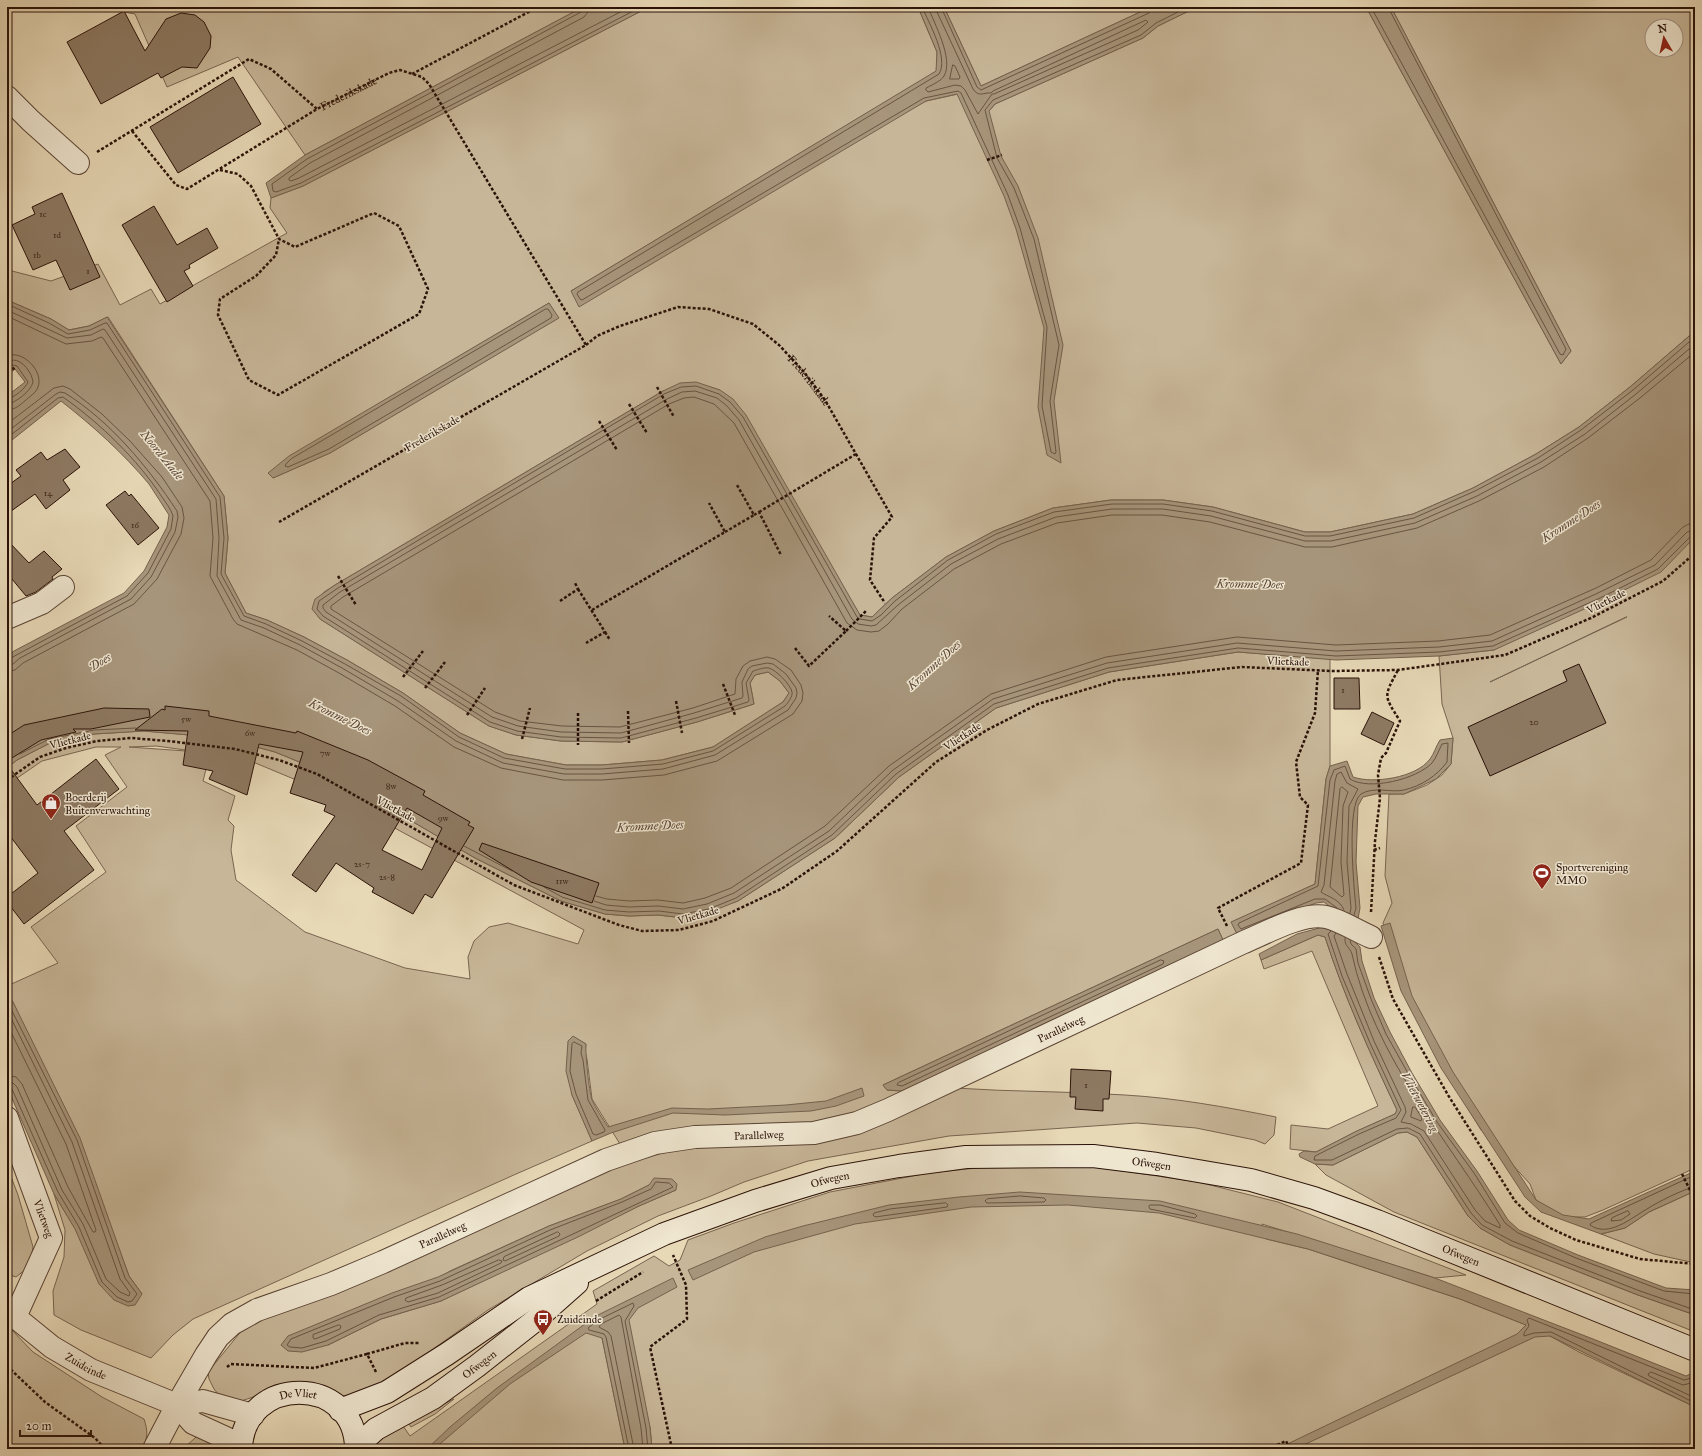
<svg xmlns="http://www.w3.org/2000/svg" width="1702" height="1456" viewBox="0 0 1702 1456" font-family="'IM FELL Great Primer',serif">
<rect width="100%" height="100%" fill="#e7d8b6"/>
<filter id="stains"><feTurbulence type="fractalNoise" baseFrequency=".005" numOctaves="4"/><feColorMatrix values="0 0 0 0 .2 0 0 0 0 .09 0 0 0 0 .02 0 0 0 .5 -.17"/></filter>
<radialGradient id="worn" r=".72"><stop offset=".6" stop-color="#630" stop-opacity="0"/><stop offset="1" stop-color="#630" stop-opacity=".3"/></radialGradient>
<path fill="#c7b698" stroke="#796450" fill-rule="evenodd" d="M111 7H583L305 155 238 57 167 87 135 14 113 10Z
M649 7H918L937 52V71L571 291 926 101 958 94 981 86 944 7H1151L981 86 989 111 995 104 1143 38 1158 26 1197 7H1366L1561 364 1571 351 1391 7H1695V331L1630 387 1579 427 1536 454 1473 488 1413 514 1330 532H1305L1213 507 1163 500H1111L1053 508 994 531 946 557 892 598 872 617 860 615 720 390 710 387 663 391 335 585 324 592 313 609 320 619 489 726 516 735 561 741 622 742 697 722 754 704 750 683 755 675 768 672 780 681 789 693 783 702 713 747 662 760 602 765H566L506 754 460 733 403 693 347 660 304 637 267 620 246 613 225 573 228 538 224 496 108 317 89 326 69 330 51 319 7 300V268L12 271 51 281 98 264 120 305 151 289 160 304 287 233 270 208 271 198 303 186ZM1652 26H1676V50H1652ZM549 303 558 318 330 453 273 478 314 442Z
M1695 537V1168L1603 1210 1585 1217H1563L1536 1200 1530 1184 1481 1130 1435 1054 1399 979 1383 923 1392 903 1385 876 1389 794H1404L1427 785 1442 775 1451 764 1453 738 1442 704 1439 656 1494 650 1681 550ZM1627 617 1490 682 1626 617Z
M1238 652 1330 659V766L1326 779 1315 884 1232 922 1237 934 1223 940 1218 929 883 1085 887 1090 902 1091 885 1103 832 1122 620 1144 592 1099 587 1059 585 1052 586 1044 573 1037 572 1095 592 1141 516 1174 193 1319 173 1335 151 1358 81 1330 54 1315 53 1291 64 1257 65 1230 54 1194 75 1228 142 1294 129 1276 112 1231 13 1002 7 995V986L58 963 31 927 106 872 76 826 127 787 105 755 121 747H96L42 761 10 783 7 768 17 760 50 743 94 734 144 731 223 738 275 752 336 777 475 858 561 901 605 914 629 916 658 915 684 918 738 901 835 838 899 777 996 708 1109 672ZM156 746 200 752 129 747ZM210 753 241 757 337 797 584 930 578 944 508 923 489 927 474 941 468 957 470 979 405 968 305 932 236 880 231 850 234 826 228 820 235 796 203 781Z
M1318 935 1325 937C1344 996 1370 1053 1397 1110L1395 1114 1357 1131 1316 1152 1290 1149 1291 1125 1328 1129 1378 1106 1312 951 1264 969 1261 960Z
M955 1088C1011 1092 1069 1091 1125 1095 1176 1098 1226 1107 1276 1117L1274 1135 1265 1144 1255 1140 1196 1128 1137 1123 949 1136 808 1161 744 1182 711 1196 658 1216 587 1251 488 1310 377 1389 364 1395 342 1396 325 1387 312 1383H296L241 1401 219 1395 214 1389 209 1379 208 1372 247 1324 616 1167 663 1153 701 1146 788 1145 817 1141ZM649 1185 676 1190 639 1206 441 1301 381 1319 328 1345 450 1271 549 1226 621 1199Z
M1407 1132 1417 1137 1468 1216 1480 1228 1510 1245 1638 1295 1695 1315V1332L1394 1212 1326 1175 1315 1164 1333 1165 1398 1133Z
M7 1166 18 1195 33 1247 30 1266 16 1277 7 1274Z
M997 1166H1089L1198 1182 1278 1202 1466 1275 1435 1278 1262 1224 1266 1239 1308 1249 1460 1299 1539 1330 1579 1352 1695 1407V1449H652L650 1427 602 1338 625 1449H373L376 1440 401 1423 410 1436 597 1304 593 1291 654 1256 669 1266 680 1260 688 1240 734 1223 830 1192 928 1173Z
M1695 1191V1263L1654 1254 1601 1234 1625 1228 1649 1212Z
M7 1325 33 1352 102 1397 144 1419C148 1431 148 1438 142 1449H77L69 1446 63 1449H7Z
M454 1399 435 1414 411 1427 407 1421Z
M196 1437 215 1444 219 1449H183Z"/>
<path fill="#a7957b" stroke="#75614d" d="M583 7H649L303 186 271 198 266 183 305 155Z
M918 7H944L981 86 1151 7H1197L1158 26 1143 38 995 104 989 111 1001 156 1018 186 1038 238 1063 345 1054 401 1061 463 1047 455 1038 407 1044 328 1016 229 1004 196 957 94 926 101 579 307 571 291 936 71 937 52Z
M1366 7H1391L1571 351 1561 364Z
M7 300 51 319 69 330 89 326 107 317 224 496 228 538 225 573 246 613 267 620 304 637 347 660 403 693 460 733 506 754 566 765H602L662 760 713 747 783 702 789 693 780 681 768 672 755 675 750 683 754 704 697 722 622 742 561 741 516 735 489 726 320 619 312 609 315 599 335 585 663 391 680 383 696 382 720 390 733 399 746 415 860 615 872 617 892 598 946 557 994 531 1053 508 1111 500H1163L1213 507 1305 532H1330L1413 514 1473 488 1536 454 1579 427 1630 387 1695 331V537L1661 572 1602 601 1494 650 1439 656 1336 660 1238 652 1109 672 996 708 899 777 835 838 738 901 710 912 684 918 658 915 629 916 605 914 561 901 475 858 336 777 275 752 223 738 144 731 94 734 50 743 17 760 7 768V657L14 651 124 593 144 571 167 527 169 515C162 505 156 494 149 484 123 453 93 426 61 401L7 444V396L25 382 15 369 7 375Z
M549 303 559 318 330 453 273 478 268 473 289 456Z
M1453 738 1451 764 1436 779 1404 794H1376L1363 797 1358 806 1356 862 1360 908 1354 941 1360 947 1362 961 1374 998 1390 1032 1412 1073 1440 1120 1477 1171 1508 1220 1519 1230 1578 1255 1666 1288 1695 1290V1315L1638 1295 1510 1245 1480 1228 1468 1216 1417 1137 1407 1132 1398 1133 1333 1165 1315 1164 1300 1157 1299 1154 1304 1151 1316 1152 1357 1131 1395 1114 1397 1110C1370 1053 1344 996 1325 937L1318 935 1261 960 1259 954 1297 934 1323 927 1335 911 1324 902 1316 903 1237 934 1231 922 1315 884 1326 779 1330 766 1347 761 1353 777C1373 784 1416 778 1430 759 1434 754 1436 746 1440 740Z
M1390 923 1412 996 1453 1072 1536 1200 1563 1215 1589 1219 1695 1171V1191L1649 1212 1625 1228 1601 1234 1541 1212 1525 1197 1441 1068 1401 991 1381 926Z
M1218 929 1223 940 902 1091 887 1090 883 1085Z
M7 995 13 1002 80 1138 129 1276 142 1294 135 1305 128 1306 114 1300 99 1284 75 1229 54 1194 7 1087Z
M573 1036 586 1044C585 1052 589 1091 592 1100 596 1109 603 1119 608 1127L672 1108 708 1109 786 1105 826 1101 862 1088 864 1096 836 1106 811 1111 725 1115 673 1113 611 1133 592 1141 572 1095 566 1071 568 1041Z
M654 1178 672 1179 677 1184 676 1190 639 1206 580 1236 441 1301 381 1319 328 1345 302 1352 288 1351 281 1345 288 1336 392 1293 438 1277 549 1226 621 1199 649 1185Z
M1020 1192 1160 1201 1297 1234 1435 1278 1593 1339 1686 1376 1695 1372V1407L1550 1336 1535 1337 1295 1449H1277L1517 1334 1526 1325 1460 1299 1308 1249 1159 1213 1068 1205 971 1207 855 1224 754 1252 693 1280 688 1270 765 1237 803 1226 889 1205 959 1197Z
M673 1278 677 1287 638 1308 629 1320 650 1427 652 1449H625L602 1338 586 1333 510 1384 434 1449H427L450 1427 497 1388 596 1316Z"/>
<g fill="none" stroke-linecap="round" stroke-linejoin="round">
<path stroke="#695442" stroke-width="1" d="M584 7 581 12 307 159 272 184 273 191 276 192 301 183 641 7
M589 7 588 12 584 17 310 163 289 178V180L291 181 299 178 630 7
M922 7C929 23 949 58 939 74L578 292 577 294 580 299 582 300 924 98 958 91 961 93 1008 195 1020 228 1047 327 1042 406 1051 452 1055 454 1056 452 1050 401 1059 345 1034 239 1014 188 997 158 985 110 993 100 1141 35 1156 23 1188 7
M928 7C934 23 954 59 944 76 941 81 932 85 926 88V90L928 92 955 85 961 86 965 90 978 114 992 94H994L1138 30 1148 22 1146 20 993 91 991 93C984 92 979 98 973 89L937 12 936 7
M941 7 977 87 981 90 1149 13 1152 7
M1371 7 1560 354 1563 355 1566 349 1388 7
M953 65 955 66 960 77 959 79H950Z
M7 304 49 323 68 334 90 330 105 323H107L220 497 224 538 221 574 244 616 266 624 302 641 345 664 401 696 459 737 504 758 565 769H602L663 764 713 751 785 706C788 703 793 696 792 692 791 685 776 670 769 668 764 667 757 670 753 671L746 683 749 700 748 702 696 718 621 738 561 737 517 731 490 722 323 616 317 609 319 601 338 588 664 394 681 387 696 386 719 394 730 402 743 417 857 617 860 619 872 621 881 615 895 601 948 560 996 534 1054 512 1112 504H1163L1212 511 1305 536H1330L1414 518 1475 491 1538 458 1581 430 1633 390 1695 337
M546 309H548L552 315 551 318 329 449 288 467 285 466 286 464 291 459Z
M7 310 67 338 91 335 103 329 105 330 216 499 219 538 217 576 241 620 264 628 300 645 342 668 398 701 456 741 503 763 564 774H602L663 769 715 755 788 710 796 698 797 693 796 688 786 674 773 664 767 663 752 666 748 669 742 682 743 696 742 698 694 713 621 733 561 732 518 726 492 717 326 612 323 608V605L340 592 667 399 682 392 695 391 717 398 727 406 739 420 852 619 858 624 871 626 876 625 898 605 951 564 998 539 1056 517 1112 509H1163L1211 516 1305 541H1331L1415 523 1477 496 1541 462 1585 434 1636 394 1695 344
M7 316 66 344 92 341 101 337 103 338 210 501 213 538 210 576 233 619 237 624 297 650 339 673 395 706 454 747 501 768 563 780H602L664 775 717 761 793 714 802 701 803 693 801 685 791 670 775 659 767 657 750 661 743 666 736 679 735 694 693 708 620 727 562 726 520 721 495 712 331 609V606L343 597 669 404 684 398 694 397 714 404 734 423 847 623 857 630 871 632 879 631 888 624 902 609 954 569 1001 544 1057 523 1112 515H1162L1210 522 1305 547H1332L1417 528 1479 501 1544 467 1588 438 1640 398 1695 352
M7 356C23 349 44 372 38 387 36 393 30 396 26 400 20 405 15 410 7 410
M7 364 13 360C23 360 32 373 33 382 31 391 16 403 7 404
M7 370 13 365 17 366 28 382C26 388 14 398 7 399
M7 424 54 388 63 386 70 389 102 414 130 441 162 477 182 507 184 518 181 534 157 579 134 604 23 663 15 670 7 671
M7 432 56 394 60 392 65 393C110 421 148 467 177 511L178 517 175 532 151 577 131 599 20 658 13 664 7 665
M7 438 58 398 63 397C101 424 137 459 162 497 166 503 171 509 173 516L171 529 148 573 127 596 7 660
M20 754 49 739 94 730 136 728
M1342 787 1348 792 1343 806 1341 862 1344 895 1342 897 1330 887 1340 789Z
M464 846 512 871
M544 887 562 897 605 910 629 912 659 911 683 914 709 909 736 898 832 835 896 774 994 704 1108 668 1238 648 1336 656 1439 652 1493 646 1600 598 1658 569 1691 536 1695 535
M596 896 607 899 629 901 658 900 683 903 705 898 731 888 825 826 889 766 991 694 1106 657 1237 637 1336 645 1438 641 1490 635 1596 588 1651 560 1683 527 1689 524H1695
M594 901 606 905 629 907 658 906 683 909 707 904 734 893 829 831 893 770 993 699 1107 663 1237 643 1336 651 1439 647 1492 641 1598 593 1655 565 1687 532 1695 530
M1337 908 1325 899H1315L1241 929 1238 925 1239 923 1318 886 1330 780 1334 770 1345 766 1350 779C1369 791 1417 779 1432 763 1436 758 1439 750 1442 744L1448 743 1447 762C1437 776 1421 786 1404 790 1391 793 1374 786 1361 794 1346 804 1354 889 1356 908L1354 915
M1344 910C1340 899 1328 897 1321 892L1324 885 1335 781 1337 774 1341 772 1347 783 1358 789 1349 806 1347 862 1351 908 1350 913
M1331 931 1328 934 1342 976 1370 1043 1401 1110 1396 1118 1359 1134 1315 1156 1314 1160H1332L1397 1129 1408 1128 1420 1134 1471 1213 1482 1225 1512 1241 1640 1291 1695 1310
M1336 933 1334 936 1347 974 1374 1041 1405 1107 1406 1112 1401 1122 1411 1124 1424 1131 1475 1210 1485 1221 1500 1228V1225C1447 1139 1373 1054 1352 954 1350 947 1344 946 1345 938
M1350 940 1351 944 1356 949 1358 963 1371 999 1386 1034 1409 1075 1437 1122 1474 1173 1505 1223 1518 1233 1576 1258 1664 1291 1695 1294
M1161 960 1164 961 1163 964 902 1086 897 1085 898 1083Z
M7 1001 77 1140 125 1278 137 1294 132 1301 128 1302 117 1297 102 1282 79 1227 58 1192 12 1089 7 1086
M7 1010 72 1142 120 1279 130 1293 129 1296 120 1292 106 1279 83 1224 62 1190 17 1087 13 1083 7 1081
M7 1024 66 1144 96 1230 95 1232H93L68 1187 22 1084 16 1077 7 1075
M574 1042 582 1046 581 1053 583 1060 588 1100 605 1130 604 1132 596 1135 593 1134 576 1094 570 1071 572 1044Z
M1413 1107H1415L1422 1118 1421 1121 1411 1117Z
M1695 1175 1591 1223 1590 1225C1609 1238 1631 1218 1647 1209 1656 1203 1685 1188 1695 1187
M656 1182 669 1183 673 1187 439 1297 379 1315 326 1341 302 1348 290 1347 287 1345 291 1339 394 1297 440 1281 550 1230 622 1202 651 1189Z
M1020 1196 1044 1198 1046 1200 1044 1202 987 1203 985 1201 987 1199Z
M946 1203 948 1205 947 1207 875 1217 873 1215 874 1213 890 1209Z
M1150 1205H1160L1195 1214 1197 1216 1195 1218 1150 1209 1149 1207Z
M1628 1211 1630 1214 1621 1220 1611 1221 1612 1218Z
M558 1232 560 1234 559 1236 505 1261 503 1260 504 1257Z
M499 1260 502 1261 501 1263 438 1293 408 1302 405 1300 406 1298 442 1285Z
M339 1325 341 1326 340 1329 315 1339 313 1338V1335Z
M1695 1377 1684 1380 1529 1318 1527 1320 1529 1326 1524 1333V1336L1534 1333 1551 1332 1695 1403
M1695 1382 1683 1385 1651 1372 1648 1374 1649 1376 1695 1398
M629 1449 606 1337 604 1334 589 1330 588 1328 598 1320 633 1303 634 1306 625 1321 646 1428 648 1449
M634 1449 611 1336 608 1332 599 1327 601 1324 619 1315 621 1317 641 1428 643 1449"/>
</g>
<path fill="#8d7962" stroke="#2b1208" fill-rule="evenodd" d="M124 11 145 51 166 19 181 13 195 15 204 22 211 36 210 48 197 68 182 67 161 78 158 73 101 104 67 42Z
M233 77 261 124 178 173 150 127Z
M62 193 100 277 70 290 56 260 33 270 12 225 35 214 32 207Z
M154 206 177 245 207 228 218 248 189 265 190 268 184 271 193 286 167 302 122 225Z
M65 449 80 467 63 480 70 490 46 509 35 494 7 514V486L21 476 16 470 41 452 47 460Z
M125 491 129 496 131 494 159 528 138 545 106 505Z
M7 540 29 563 44 551 62 569 52 577 53 579 36 592 26 596 7 573Z
M1579 664 1606 723 1490 776 1468 727 1567 681 1563 671Z
M1334 678H1359L1360 709H1334Z
M165 706 209 711V716L296 733 297 731 368 760 425 791 423 795 470 822 468 825 474 828 432 898 425 894 413 914 372 892 374 888 336 863 316 892 292 875 335 816 324 811 326 805 290 793 303 752 259 744 247 795 209 779 213 771 183 765 188 731 135 730 162 709 165 710ZM407 808 442 828 422 870 382 850Z
M104 708 149 709 150 717 91 729H73L76 732 41 740 7 761V736L24 725Z
M1372 712 1394 723 1384 745 1361 734Z
M96 759 119 789 64 831 94 870 24 924 7 902V897L38 873 7 832V764L37 805Z
M482 843 599 883 592 903 531 882 479 850Z
M1071 1069 1111 1071 1109 1099H1103V1111L1075 1109 1076 1097H1070Z"/>
<g fill="none" stroke-linecap="round" stroke-linejoin="round">
<defs>
<g id="minor">
<path d="M7 97 31 121 78 163"/>
<path d="M7 618 42 603 63 587"/>
<path id="s3" d="M7 1118 51 1238 15 1317"/>
<path id="s4" d="M154 1449 177 1405 206 1355 218 1337 232 1324 257 1310 331 1284 383 1262 606 1160 655 1143 695 1137 814 1133 857 1123 888 1110 1242 943C1264 934 1302 912 1326 917 1340 920 1357 931 1371 937"/>
</g>
<g id="tertiary">
<path id="s5" d="M7 1309 15 1317 52 1347 91 1370 177 1405 193 1423 241 1445"/>
<path d="M177 1405 203 1401 253 1415"/>
</g>
<g id="secondary">
<path id="s6" d="M340 1410 387 1392 447 1354 529 1298 664 1234 755 1201 831 1178 899 1166 966 1157 1093 1156 1157 1164 1251 1180 1314 1198 1377 1221 1695 1350"/>
<path id="s7" d="M356 1447 376 1429 433 1398 477 1366 533 1322 577 1283"/>
<path id="s8" d="M241 1449C243 1374 356 1374 356 1449"/>
</g>
</defs>
<use href="#minor" stroke="#5a4434" stroke-width="24"/>
<use href="#tertiary" stroke="#5a4434" stroke-width="24"/>
<use href="#secondary" stroke="#2b1208" stroke-width="24"/>
<g stroke="#2b1208" stroke-width="2.5" stroke-dasharray="3 2" stroke-linecap="butt">
<path d="M412 74 538 7"/>
<path id="s1" d="M132 131 176 185 187 189 317 109 389 73 400 70 422 77 429 84 586 345 279 522"/>
<path d="M97 152 249 59 271 69 317 109"/>
<path d="M987 160 1002 155"/>
<path d="M220 170 238 174 251 186 279 239 295 247 374 213 399 226 428 289 419 314 278 395 249 380 218 315 220 299 256 276 276 255 279 239"/>
<path id="s2" d="M586 345 597 336 620 326 678 307 709 309 753 324 779 345 804 372 825 400 892 517 874 538 870 580 885 603"/>
<path d="M7 359 15 371"/>
<path d="M657 387 674 417"/>
<path d="M629 404 647 433"/>
<path d="M599 421 617 450"/>
<path d="M759 512 856 454"/>
<path d="M754 515 759 512 781 555"/>
<path d="M725 532 754 515 737 485"/>
<path d="M338 576 356 605"/>
<path d="M578 589 605 632 586 643"/>
<path d="M560 601 578 589 575 583"/>
<path d="M592 610 725 532 709 503"/>
<path d="M846 631 866 611"/>
<path d="M605 632 610 640"/>
<path d="M795 648 809 666 846 631 829 616"/>
<path d="M403 677 423 651"/>
<path d="M723 684 735 715"/>
<path d="M425 688 445 662"/>
<path d="M676 701 682 733"/>
<path d="M628 711 629 743"/>
<path d="M578 713V745"/>
<path d="M467 715 485 688"/>
<path d="M522 739 530 708"/>
<path d="M7 780 40 757 66 748 97 741 131 738 168 741 235 749 279 760 317 774 514 885 619 925 642 931 679 930 713 921 783 888 837 851 936 762 987 730 1038 704 1117 680 1242 667 1332 671 1398 670 1505 655 1591 618 1663 581 1695 553"/>
<path d="M1374 850 1380 848"/>
<path d="M1371 912 1375 841 1380 798 1378 775 1381 758 1386 753 1400 721C1384 695 1383 698 1398 670"/>
<path d="M1227 926 1218 908 1301 863 1308 805 1300 797 1296 762 1315 713 1318 670"/>
<path d="M1379 957 1393 999 1448 1095 1515 1201 1530 1216 1550 1228 1576 1240 1640 1259 1695 1264"/>
<path d="M1682 1174 1692 1194"/>
<path d="M596 1301 643 1272"/>
<path d="M367 1354 405 1343H419"/>
<path d="M7 1366 45 1402 95 1438 105 1449"/>
<path d="M227 1367 231 1364 314 1368 367 1354 376 1372"/>
<path d="M672 1449 650 1347 687 1319 686 1285 673 1255"/>
<path d="M1268 1449 1286 1441 1290 1449"/>
</g>
<use href="#minor" stroke="#efe6d0" stroke-width="22"/>
<use href="#tertiary" stroke="#efe6d0" stroke-width="22"/>
<use href="#secondary" stroke="#efe6d0" stroke-width="22"/>
</g>
<defs>
<symbol id="shop-pin" viewBox="-11 -11 22 30"><path d="M0 17L-7.5 6A9.5 9.5 0 1 1 7.5 6Z" fill="#8f2418" stroke="#efe6d0"/><path d="M-5-2.5h2.3a2.7 3.5 0 0 1 5.4 0H5L5.5 6h-11ZM-1.5-2.5h3a1.5 2.3 0 0 0-3 0Z" fill="#fff"/></symbol>
<symbol id="stadium-pin" viewBox="-11 -11 22 30"><path d="M0 17L-7.5 6A9.5 9.5 0 1 1 7.5 6Z" fill="#8f2418" stroke="#efe6d0"/><path d="M0-5a6.5 5 0 1 0 0 10a6.5 5 0 1 0 0-10ZM-3.5-1.8h7v3.6h-7Z" fill="#fff"/></symbol>
<symbol id="bus-pin" viewBox="-11 -11 22 30"><path d="M0 17L-7.5 6A9.5 9.5 0 1 1 7.5 6Z" fill="#8f2418" stroke="#efe6d0"/><path d="M-5-6H5V4H4V6H2V4H-2V6H-4V4H-5ZM-3.5-4V0h7V-4ZM-3.5 1.2v1.5H-2V1.2ZM2 1.2v1.5H3.5V1.2Z" fill="#fff"/></symbol>
</defs>
<g fill-rule="evenodd">
<use href="#shop-pin" x="40" y="792" width="22" height="30"/>
<use href="#stadium-pin" x="1531" y="862" width="22" height="30"/>
<use href="#bus-pin" x="532" y="1308" width="22" height="30"/>
</g>
<g text-anchor="middle" stroke-width="3" stroke-linejoin="round" paint-order="stroke">
<g font-size="9" fill="#442c1e">
<text x="43" y="217">1c</text>
<text x="57" y="238">1d</text>
<text x="37" y="258">1b</text>
<text x="88" y="274">1</text>
<text x="48" y="496">14</text>
<text x="135" y="528">16</text>
<text x="1343" y="693">1</text>
<text x="186" y="722">5w</text>
<text x="1534" y="725">20</text>
<text x="250" y="736">6w</text>
<text x="325" y="756">7w</text>
<text x="391" y="789">8w</text>
<text x="443" y="821">9w</text>
<text x="362" y="867">2s-7</text>
<text x="387" y="880">2s-8</text>
<text x="562" y="884">11w</text>
<text x="1086" y="1088">1</text>
</g>
<g font-size="11" fill="#2b1208" stroke="#efe6d0">
<text dy="4" stroke="none"><textPath href="#s1" startOffset="269">Frederikskade</textPath></text>
<text dy="4" stroke="none"><textPath href="#s2" startOffset="258">Frederikskade</textPath></text>
<text transform="translate(432 433) rotate(-30)" y="4">Frederikskade</text>
<text transform="translate(1606 601) rotate(-27)" y="4">Vlietkade</text>
<text transform="translate(1288 661) rotate(2)" y="4">Vlietkade</text>
<text transform="translate(962 736) rotate(-33)" y="4">Vlietkade</text>
<text transform="translate(70 740) rotate(-14)" y="4">Vlietkade</text>
<text transform="translate(396 809) rotate(29)" y="4">Vlietkade</text>
<text transform="translate(698 915) rotate(-16)" y="4">Vlietkade</text>
<text dy="4" stroke="none"><textPath href="#s4" startOffset="1037">Parallelweg</textPath></text>
<text dy="4" stroke="none"><textPath href="#s4" startOffset="713">Parallelweg</textPath></text>
<text dy="4" stroke="none"><textPath href="#s6" startOffset="869">Ofwegen</textPath></text>
<text dy="4" stroke="none"><textPath href="#s6" startOffset="545">Ofwegen</textPath></text>
<text dy="4" stroke="none"><textPath href="#s3" startOffset="107">Vlietweg</textPath></text>
<text dy="4" stroke="none"><textPath href="#s4" startOffset="377">Parallelweg</textPath></text>
<text dy="4" stroke="none"><textPath href="#s6" startOffset="1193">Ofwegen</textPath></text>
<text dy="4" stroke="none"><textPath href="#s7" startOffset="149">Ofwegen</textPath></text>
<text dy="4" stroke="none"><textPath href="#s5" startOffset="98">Zuideinde</textPath></text>
<text dy="4" stroke="none"><textPath href="#s8" startOffset="89">De Vliet</textPath></text>
</g>
<g font-size="11" fill="#2b1208" stroke="#efe6d0" text-anchor="start">
<text x="65" y="801">Boerderij<tspan x="65" dy="13">Buitenverwachting</tspan></text>
<text x="1556" y="871">Sportvereniging<tspan x="1556" dy="13">MMO</tspan></text>
<text x="557" y="1323">Zuideinde</text>
</g>
<g font-size="12" font-style="italic" fill="#5d4636" stroke="#efe6d0">
<text transform="translate(162 455) rotate(51)" y="4">Noord Aade</text>
<text transform="translate(1571 521) rotate(-33)" y="4">Kromme Does</text>
<text transform="translate(1250 584) rotate(1)" y="4">Kromme Does</text>
<text transform="translate(100 662) rotate(-30)" y="4">Does</text>
<text transform="translate(934 665) rotate(-42)" y="4">Kromme Does</text>
<text transform="translate(340 717) rotate(26)" y="4">Kromme Does</text>
<text transform="translate(650 826) rotate(-3)" y="4">Kromme Does</text>
<text transform="translate(1420 1102) rotate(62)" y="4">Vlietwetering</text>
</g>
</g>
<rect width="1702" height="1456" fill="none" stroke="#e7d8b6" stroke-width="24"/>
<rect x="8" y="8" width="1686" height="1440" fill="none" stroke="#2b1208" stroke-width="2"/>
<rect x="12" y="12" width="1678" height="1432" fill="none" stroke="#2b1208"/>
<g transform="translate(1664 38) rotate(351)"><circle r="19" fill="#efe6d0" stroke="#a19180"/>
<path d="M0-3L7 15L0 10L-7 15Z" fill="#8f2418"/>
<text y="-6" font-size="11" font-weight="bold" text-anchor="middle" fill="#2b1208">N</text>
</g>
<path d="M20 1430v6h71v-6" fill="none" stroke="#2b1208" stroke-width="2"/>
<text x="26" y="1430" font-size="12" fill="#2b1208" stroke="#efe6d0" stroke-width="3" paint-order="stroke">20 m</text>
<rect width="100%" height="100%" filter="url(#stains)"/>
<rect width="100%" height="100%" fill="url(#worn)"/>
</svg>
